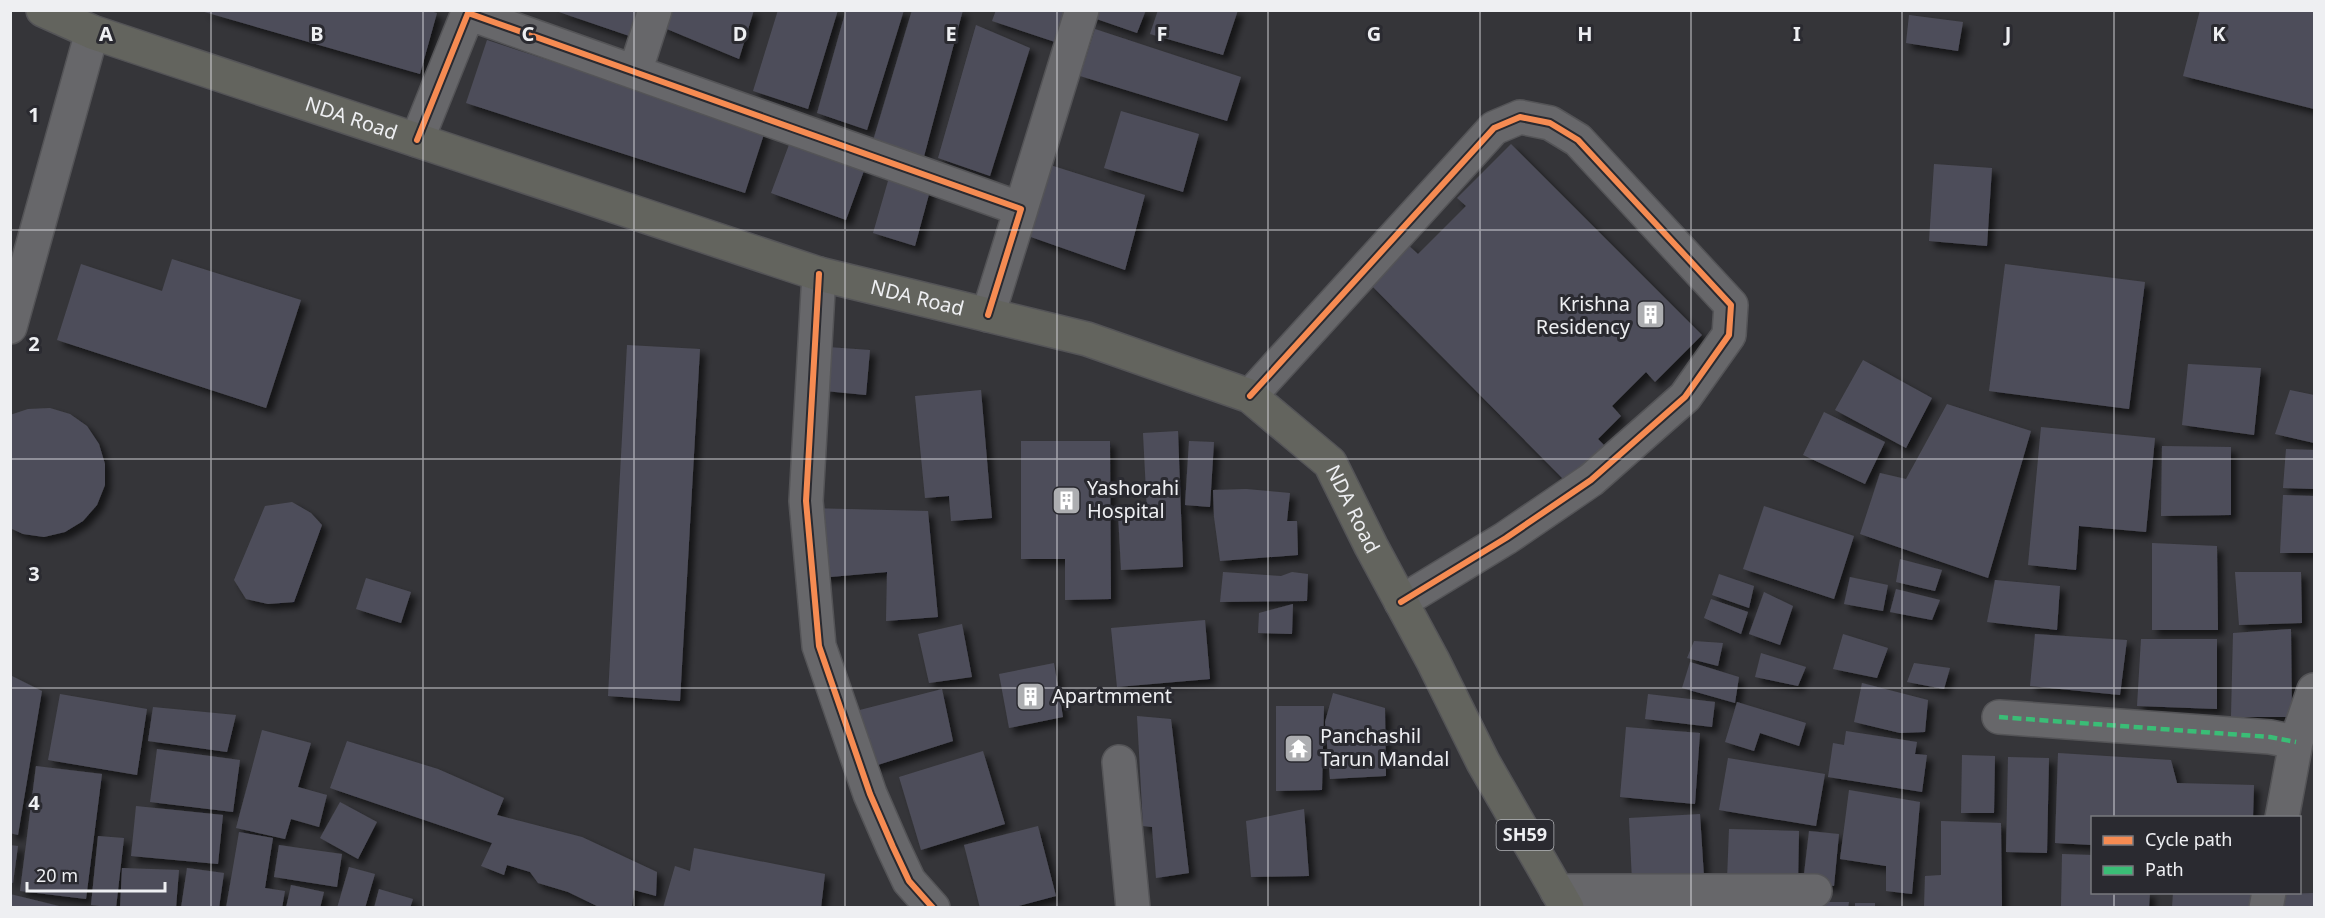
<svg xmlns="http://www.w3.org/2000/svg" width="2325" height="918" viewBox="0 0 2325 918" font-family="'Noto Sans',sans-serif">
<defs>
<filter id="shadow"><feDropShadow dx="5.5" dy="5.5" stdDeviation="3" flood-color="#0009"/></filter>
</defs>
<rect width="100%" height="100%" fill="#353539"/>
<path fill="#4e4e5a" filter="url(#shadow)" d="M427 10 437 13 420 74 201 11Z
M553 10H648L638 39Z
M667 10H754L739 59 662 27Z
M778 10H838L808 109 753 91Z
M846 10H904L867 130 817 113Z
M912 10H963L922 164 872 144Z
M996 10H1071L1064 45 992 21Z
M1086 10H1146L1137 33 1085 15Z
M1158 10H1238L1223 55 1150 34Z
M2200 10H2314V109L2183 76Z
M1909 15 1963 22 1958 51 1906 43Z
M976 25 1030 48 990 176 938 158Z
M1095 29 1241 77 1227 121 1080 76Z
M487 40 765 131 745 193 466 103Z
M1121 111 1199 134 1183 192 1104 168Z
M790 142 865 168 846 220 771 193Z
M1511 144 1702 335 1655 382 1646 372 1612 406 1621 416 1598 439 1607 448 1570 486 1369 283 1407 244 1418 254 1466 206 1457 198Z
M1047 164 1145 195 1125 270 1028 236Z
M1934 164 1992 168 1987 246 1929 241Z
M890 174 931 187 915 246 873 233Z
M172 259 301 300 266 408 57 340 81 264 162 291Z
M2005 264 2145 282 2129 409 1989 391Z
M627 345 700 349 680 701 608 696Z
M828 347 870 350 866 395 825 391Z
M1863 360 1932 398 1906 448 1835 410Z
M2188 364 2261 368 2254 435 2182 425Z
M981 390 992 518 951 521 949 496 925 498 915 396Z
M2290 390 2314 395V443L2275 434Z
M1947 404 2031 431 1988 578 1860 534 1880 473 1906 479Z
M50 408 70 414 87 426 99 444 105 464V485L97 505 83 521 65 532 44 537 23 534 10 528V415L28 409Z
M1824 412 1885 442 1865 484 1803 455Z
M2041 427 2155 438 2146 532 2079 526 2076 570 2028 565Z
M1178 431 1183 567 1121 570 1118 513 1147 512 1143 433Z
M1021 441H1110L1111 599 1065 600V559H1021Z
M1189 441 1214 442 1210 507 1185 505Z
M2162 446 2231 447V515L2161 516Z
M2286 449 2314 450V489L2283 488Z
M1246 489 1290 493 1287 521H1297L1298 555 1220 561 1214 517 1213 490Z
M2283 495 2314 496V553H2280Z
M292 502 311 513 322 525 294 602 268 604 246 599 234 580 265 506Z
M1764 506 1854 536 1834 599 1743 569Z
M806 508 928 511 938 617 886 621 887 572 819 578Z
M2152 543 2217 546 2218 630H2152Z
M1900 559 1942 570 1935 591 1896 582Z
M1223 572 1281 576 1292 572 1308 574 1307 601 1220 602Z
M2235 572H2301L2302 623 2239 625Z
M1719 574 1754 586 1749 608 1712 595Z
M1850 577 1888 585 1883 611 1844 604Z
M366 578 411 592 401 623 356 609Z
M1995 580 2060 586 2057 630 1987 622Z
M1896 589 1940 600 1932 620 1890 612Z
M1764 592 1793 606 1780 645 1749 634Z
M1711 599 1748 612 1741 634 1704 618Z
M1293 604 1292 634 1258 633 1259 613Z
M1205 620 1210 679 1117 687 1111 628Z
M962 624 972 677 929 683 918 634Z
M2291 629 2292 717H2231L2233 633Z
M1843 634 1888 648 1877 678 1833 669Z
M2035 634 2127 640 2120 695 2030 686Z
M2141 639H2217V709L2137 706Z
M1694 641 1723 643 1718 666 1687 658Z
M1761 653 1806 667 1798 686 1755 677Z
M1690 662 1739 677 1735 703 1682 688Z
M1054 663 1063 717 1009 728 999 674Z
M1914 663 1950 668 1944 689 1907 682Z
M10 675 42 691 18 835 10 833Z
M1862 683 1928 700 1925 732 1900 733 1854 722Z
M942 689 953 741 862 770 848 713Z
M1333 693 1385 708 1386 776 1330 779 1325 722Z
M60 694 147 709 137 775 48 760Z
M1648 694 1715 702 1712 727 1645 719Z
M1737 702 1806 723 1799 746 1760 733 1754 751 1725 742Z
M1276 706H1324L1322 790 1276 791Z
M153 707 236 715 227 752 148 741Z
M1137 716 1171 719 1189 873 1156 878 1152 827 1143 826Z
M1626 727 1700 733 1695 804 1620 797Z
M262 730 311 743 298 787 327 795 319 827 291 819 285 839 236 828Z
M1846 731 1917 742 1915 754 1927 755 1922 792 1828 777 1833 743 1844 745Z
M347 741 438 769 504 798 497 815 582 837 657 872 656 896 634 890 632 908H601L568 892 538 883 530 872 507 865 504 875 481 866 492 843 330 788Z
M157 749 240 760 233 812 150 802Z
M983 751 1005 824 921 850 899 777Z
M2058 753 2171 760 2177 783 2254 785 2253 818H2092V845L2055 843Z
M1962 755 1995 756 1994 813H1961Z
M2008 757 2049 758 2047 853 2006 852Z
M1728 758 1825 774 1816 826 1719 810Z
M36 766 102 774 86 899 20 891Z
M1849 790 1920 802 1912 894 1886 891V866L1840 859Z
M340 802 377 822 358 859 320 838Z
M136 806 223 815 218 864 131 856Z
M1304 809 1309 876 1251 877 1246 821Z
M1700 814 1704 877 1632 881 1629 818Z
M1941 821 2001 823 2002 908H1924L1925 876 1941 875Z
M1038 826 1056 896 1011 908H980L964 845Z
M1729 829 1799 831 1798 883 1727 880Z
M1809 831 1839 834 1834 886 1803 883Z
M239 832 273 838 265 888 285 891 282 908H226Z
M98 836 124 838 116 908 91 905Z
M10 845 18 846 13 883 10 882Z
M279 845 342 854 337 887 274 877Z
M694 848 825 874 821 908H663L675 866 690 871Z
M2062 854 2092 855V892H2150L2149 908H2061Z
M349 867 375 874 365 908H337Z
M122 868 179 870 176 908H120Z
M187 868 224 873 219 908H181Z
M291 885 324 892 320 908H286Z
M379 889 413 899 410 908H374Z
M2173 892H2253V908H2172Z
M2314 893V908H2280L2281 894Z
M10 894 63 907V908H10Z
M1806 902H1849L1848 908H1806Z
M1855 903H1875V908H1855Z"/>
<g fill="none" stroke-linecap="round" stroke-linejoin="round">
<defs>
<path id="minor" d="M635 72 655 10
M417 140 468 13 1021 209 988 315
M1021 209 1082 10
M819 274 806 501 819 646 870 794 893 847 909 881 933 908
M10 327 92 32
M1250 396 1494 128 1520 117 1550 123 1578 140 1731 305 1729 335 1685 397 1591 480 1506 538 1401 602
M1999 717 2270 737 2296 742
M1119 762 1133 908
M2282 818 2296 742 2314 690
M1557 891H1815
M2266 908 2269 892"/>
<g id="major">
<path id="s1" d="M43 10 92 32 819 274 1087 339 1250 396 1330 463 1371 546 1433 661 1483 762 1567 908"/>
</g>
</defs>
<use href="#minor" stroke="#545457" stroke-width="36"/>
<use href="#major" stroke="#545457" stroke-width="36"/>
<use href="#minor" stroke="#67676a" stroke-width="33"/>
<use href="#major" stroke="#63645e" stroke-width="33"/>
<path stroke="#3abd76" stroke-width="4.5" stroke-dasharray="9 4.5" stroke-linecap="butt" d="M1999 717 2270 737 2296 742"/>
<defs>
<path id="cycleway" d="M417 140 468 13 1021 209 988 315
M819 274 806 501 819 646 870 794 893 847 909 881 933 908
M1250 396 1494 128 1520 117 1550 123 1578 140 1731 305 1729 335 1685 397 1591 480 1506 538 1401 602"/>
</defs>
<use href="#cycleway" stroke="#2a2a30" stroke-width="10"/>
<use href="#cycleway" stroke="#f68b52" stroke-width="6"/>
</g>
<path fill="none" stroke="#eeeff2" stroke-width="1.5" stroke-opacity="0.55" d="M211 10V908M423 10V908M634 10V908M845 10V908M1057 10V908M1268 10V908M1480 10V908M1691 10V908M1902 10V908M2114 10V818M10 230H2314M10 459H2314M10 688H2314M2114 892V908"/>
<defs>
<symbol id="building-square" viewBox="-11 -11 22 22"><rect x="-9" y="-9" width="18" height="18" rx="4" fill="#adaeb1" stroke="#2a2a30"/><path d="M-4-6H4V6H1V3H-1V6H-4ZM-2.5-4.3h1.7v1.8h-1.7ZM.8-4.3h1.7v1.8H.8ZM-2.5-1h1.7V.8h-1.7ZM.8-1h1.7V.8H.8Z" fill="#fff"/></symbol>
<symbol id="temple-square" viewBox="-11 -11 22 22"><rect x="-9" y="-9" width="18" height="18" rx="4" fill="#adaeb1" stroke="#2a2a30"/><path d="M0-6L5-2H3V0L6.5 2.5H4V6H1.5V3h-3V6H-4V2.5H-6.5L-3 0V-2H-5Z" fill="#fff"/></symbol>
</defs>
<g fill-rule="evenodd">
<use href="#building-square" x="1634" y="298" width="33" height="33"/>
<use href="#building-square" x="1050" y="484" width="33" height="33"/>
<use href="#building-square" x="1014" y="680" width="33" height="33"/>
<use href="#temple-square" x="1282" y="732" width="33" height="33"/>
</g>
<g text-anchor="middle" stroke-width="6" stroke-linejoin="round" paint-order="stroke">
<rect fill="#2a2a30" stroke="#b3b4b8" stroke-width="1.5" x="1496.5" y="820" width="57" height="30" rx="4.5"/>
<g font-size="18" font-weight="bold" fill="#eeeff2">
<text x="1525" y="841">SH59</text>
</g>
<g font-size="20" fill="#eeeff2" stroke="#2a2a30">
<text dy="7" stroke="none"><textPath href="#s1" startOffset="327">NDA Road</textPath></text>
<text dy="7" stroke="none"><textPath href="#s1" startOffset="921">NDA Road</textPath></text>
<text dy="7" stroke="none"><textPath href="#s1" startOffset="1424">NDA Road</textPath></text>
</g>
<g font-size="20" fill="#eeeff2" stroke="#2a2a30" text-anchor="start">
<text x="1630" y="311" text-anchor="end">Krishna<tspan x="1630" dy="23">Residency</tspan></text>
<text x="1087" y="495">Yashorahi<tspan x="1087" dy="23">Hospital</tspan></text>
<text x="1052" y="703">Apartmment</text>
<text x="1320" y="743">Panchashil<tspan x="1320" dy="23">Tarun Mandal</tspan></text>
</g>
</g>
<g font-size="20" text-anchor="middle" font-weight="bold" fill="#eeeff2" stroke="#2a2a30" stroke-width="6" stroke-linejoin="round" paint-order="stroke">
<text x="106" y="41">A</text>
<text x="317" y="41">B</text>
<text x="528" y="41">C</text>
<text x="740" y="41">D</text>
<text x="951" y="41">E</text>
<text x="1162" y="41">F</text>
<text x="1374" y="41">G</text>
<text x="1585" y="41">H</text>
<text x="1797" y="41">I</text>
<text x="2008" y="41">J</text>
<text x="2219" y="41">K</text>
<text x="34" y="122">1</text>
<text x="34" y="351">2</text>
<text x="34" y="581">3</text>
<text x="34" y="810">4</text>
</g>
<rect width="2325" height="918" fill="none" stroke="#eeeff2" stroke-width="24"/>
<rect x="2091" y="816" width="210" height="78" fill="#2a2a30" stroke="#78797e" stroke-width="1.5"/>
<rect x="2103" y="836" width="30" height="9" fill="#f68b52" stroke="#78797e" stroke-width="1.5"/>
<text x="2145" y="846" font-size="18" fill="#eeeff2">Cycle path</text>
<rect x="2103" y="866" width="30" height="9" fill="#3abd76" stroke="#78797e" stroke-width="1.5"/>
<text x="2145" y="876" font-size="18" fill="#eeeff2">Path</text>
<path d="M27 882v9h138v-9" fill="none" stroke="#eeeff2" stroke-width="3"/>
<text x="36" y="882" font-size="18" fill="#eeeff2" stroke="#2a2a30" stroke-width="4.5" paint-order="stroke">20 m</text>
</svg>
